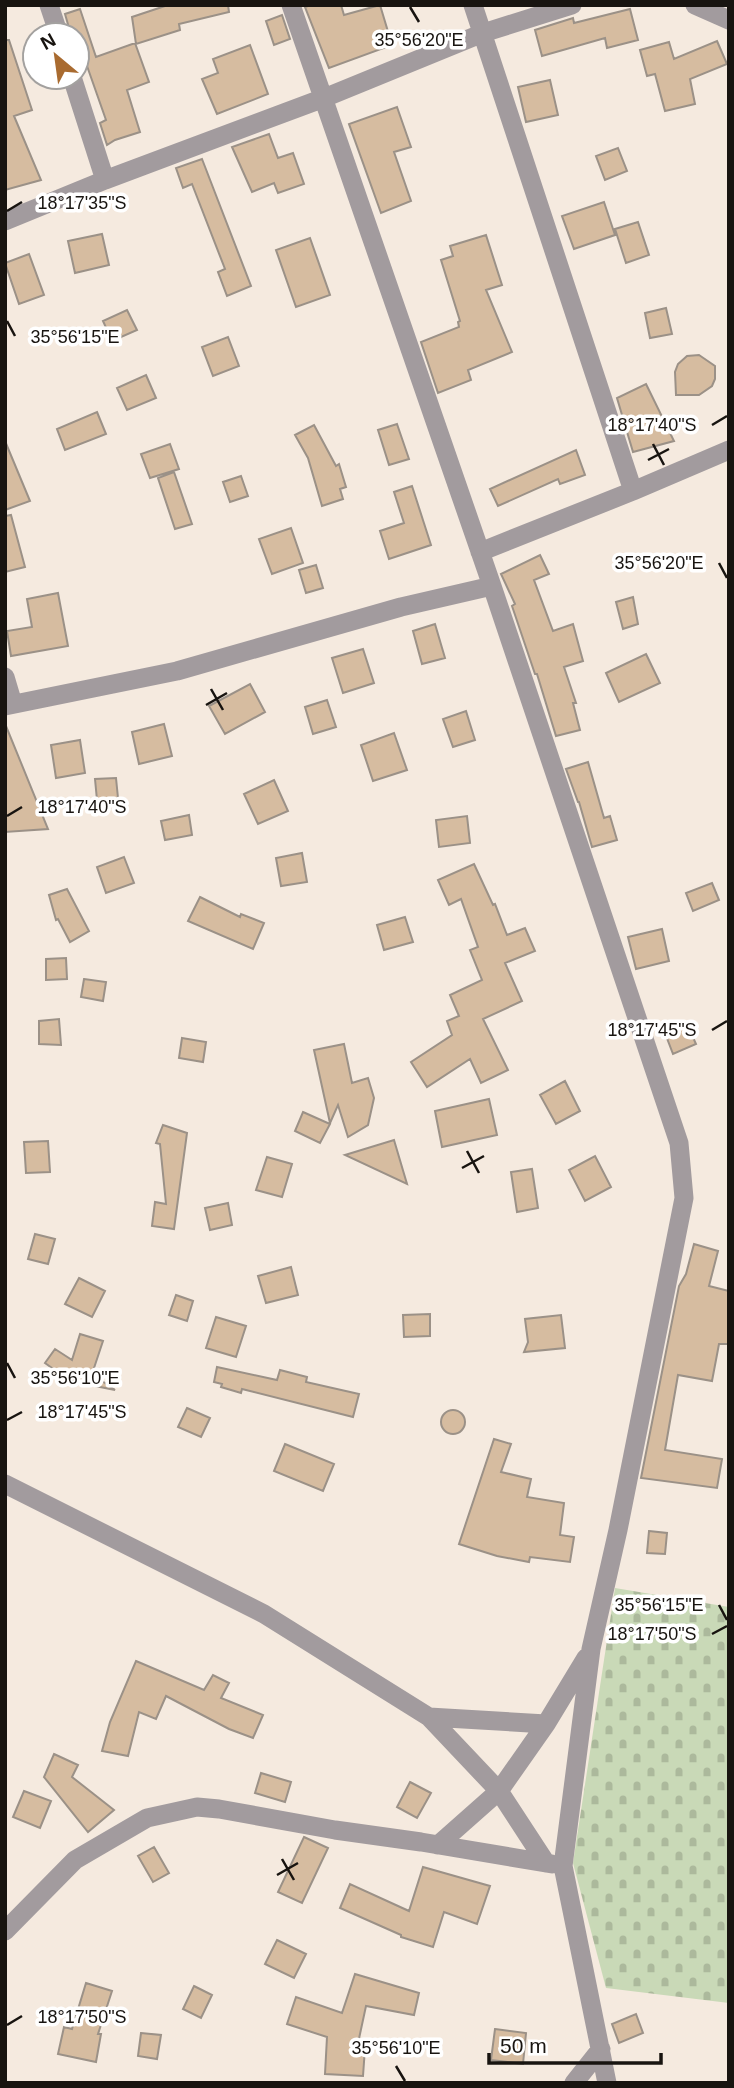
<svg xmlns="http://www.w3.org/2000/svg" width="734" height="2088" viewBox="0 0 734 2088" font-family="Helvetica,sans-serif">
<defs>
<pattern id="cemetery-stones" width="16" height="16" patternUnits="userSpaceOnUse" patternTransform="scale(1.75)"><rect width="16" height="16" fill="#c9d9b7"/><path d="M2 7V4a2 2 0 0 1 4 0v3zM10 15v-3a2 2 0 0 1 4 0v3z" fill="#acb99c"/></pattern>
</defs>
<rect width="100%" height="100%" fill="#f5eadf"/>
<path fill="url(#cemetery-stones)" d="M615 1588 729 1607V2003L606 1988 573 1863Z"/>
<path fill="#d6bca0" stroke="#9b9187" stroke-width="2" d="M168 5H228L229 12 179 24 180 30 136 44 132 17Z
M311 5H341L344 15 380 5 392 45 329 68 305 7Z
M80 9 96 57 135 43 149 82 127 90 140 132 115 140 107 145 100 123 106 120 87 66 81 68 77 66V35H71L65 14Z
M630 9 638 40 607 48 605 38 542 56 535 30 573 18 574 23Z
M282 15 290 39 274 45 266 21Z
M5 40H9L32 110 14 116 41 180 5 190Z
M717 41 727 64 690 79 695 104 665 111 655 74 647 76 640 50 669 42 674 59Z
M250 45 268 94 217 114 202 79 218 73 213 59Z
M550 80 558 115 526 122 518 87Z
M397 107 411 147 394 152 411 201 381 213 349 124Z
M269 134 278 158 293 153 304 184 278 193 274 183 252 192 232 147Z
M618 148 627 171 605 180 596 156Z
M202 159 251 286 227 296 218 272 225 269 192 184 183 188 176 168Z
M604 202 615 235 574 249 562 216Z
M638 222 649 255 626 263 615 229Z
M102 234 109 265 75 273 68 241Z
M486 235 502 285 486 290 512 352 468 370 471 380 438 393 421 342 459 327 458 322 460 321 441 260 453 256 450 246Z
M310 238 330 295 296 307 276 250Z
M29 254 44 295 19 304 5 263Z
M666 308 672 334 650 338 645 313Z
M127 310 137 330 112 341 103 321Z
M228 337 239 366 213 376 202 347Z
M699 355 715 366V379L712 386 699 395H676L675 372 678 364 687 356Z
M146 375 156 398 127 410 117 388Z
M646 384 674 441 633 452 617 398Z
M97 412 106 434 65 450 57 429Z
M397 424 409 459 389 465 378 430Z
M314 425 336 466 339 464 346 487 340 489 343 499 322 506 308 458 295 435Z
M5 441 30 501 5 510Z
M170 444 179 469 150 478 141 454Z
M576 450 585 475 560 484 558 479 498 506 490 489Z
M174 472 192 524 175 529 158 478Z
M241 476 248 496 230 502 223 482Z
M412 486 431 545 389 559 380 531 404 523 394 492Z
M11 515 25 567 5 572V516Z
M291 528 303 563 272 574 259 539Z
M540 555 549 574 534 580 553 631 573 624 583 661 564 667 576 703H573L580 730 556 736 537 674H535L512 606 515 604 501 574Z
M316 565 323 588 306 593 299 570Z
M58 593 68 646 11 656 7 631 32 627 27 599Z
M633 597 638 624 623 629 616 602Z
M435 624 445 658 422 664 413 631Z
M363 649 374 683 343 693 332 658Z
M646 654 660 683 619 702 606 673Z
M250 684 265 712 225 734 209 706Z
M327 700 336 727 313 734 305 707Z
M466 711 475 740 453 747 443 719Z
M164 724 172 756 139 764 132 732Z
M5 726H6L48 829 5 832Z
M394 733 407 770 373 781 361 745Z
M80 740 85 773 56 778 51 745Z
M588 762 604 818 610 816 617 840 592 847 579 802H578L566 769Z
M116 778 118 798 97 800 95 779Z
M274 780 288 811 258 824 244 794Z
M189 815 192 835 165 840 161 821Z
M467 816 470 843 439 847 436 820Z
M302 853 307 882 281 886 276 858Z
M124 857 134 883 106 893 97 867Z
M474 864 493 905 495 904 507 935 525 928 535 951 505 963 522 1001 483 1019 508 1070 481 1083 470 1059 427 1087 411 1062 452 1035 447 1021 459 1016 450 995 482 980 470 950 478 947 461 899 449 905 438 880Z
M712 883 719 900 693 911 686 893Z
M67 889 89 931 70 942 58 919 56 920 49 895Z
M200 897 240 917 241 914 264 923 253 949 188 921Z
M405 917 413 942 384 950 377 925Z
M662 929 669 961 636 969 628 937Z
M66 958 67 979 46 980V959Z
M84 979 106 982 103 1001 81 997Z
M59 1019 61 1045 39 1044V1021Z
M687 1024 696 1044 673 1054 665 1033Z
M182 1038 206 1042 203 1062 179 1058Z
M344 1044 352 1083 368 1078 374 1098 368 1125 348 1137 338 1105 330 1123 314 1050Z
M565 1081 580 1111 556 1124 540 1095Z
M489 1099 497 1135 442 1147 435 1111Z
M303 1112 330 1124 320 1143 295 1131Z
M163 1125 187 1133 174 1229 152 1226 155 1202 166 1204 160 1144 156 1143Z
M394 1140 407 1184 345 1155Z
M48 1141 50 1172 26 1173 24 1142Z
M595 1156 611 1187 585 1201 569 1170Z
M267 1157 292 1164 282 1197 256 1190Z
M532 1169 538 1208 517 1212 511 1172Z
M228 1203 232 1225 210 1230 205 1208Z
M35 1234 55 1239 48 1264 28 1259Z
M694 1244 718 1251 709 1286 729 1291V1344H719L712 1381 678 1375 665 1450 722 1459 717 1488 641 1478 679 1286 686 1274Z
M291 1267 298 1295 266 1303 258 1276Z
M79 1278 105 1291 92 1317 65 1304Z
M176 1295 193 1301 187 1321 169 1315Z
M430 1314V1336L404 1337 403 1315Z
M561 1315 565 1348 524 1352 528 1342 525 1319Z
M216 1317 246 1326 236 1357 206 1348Z
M80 1334 103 1341 92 1374 115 1390 65 1380 66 1378 45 1363 55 1349 72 1360Z
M217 1367 277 1380 280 1370 307 1377 306 1382 359 1394 353 1417 242 1389 241 1393 221 1387 222 1384 214 1382Z
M187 1408 210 1418 201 1437 178 1427Z
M441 1422a12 12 0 1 1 24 0a12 12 0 1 1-24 0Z
M494 1439 511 1444 501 1472 531 1479 527 1497 564 1503 560 1535 574 1537 570 1562 530 1557 529 1562 497 1556 459 1544Z
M285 1444 334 1464 323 1491 274 1471Z
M649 1531 667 1533 665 1554 647 1553Z
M136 1661 204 1690 213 1675 229 1683 221 1698 263 1715 253 1738 229 1729 166 1696 156 1719 139 1712 128 1756 102 1751 110 1722Z
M54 1754 78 1765 72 1777 114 1810 88 1832 44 1777Z
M261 1773 291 1782 285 1802 255 1793Z
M410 1782 431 1793 417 1818 397 1807Z
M24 1791 51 1801 40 1828 13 1817Z
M304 1837 328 1848 302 1903 278 1892Z
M154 1847 169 1873 153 1882 138 1856Z
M423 1867 490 1886 477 1924 444 1912 433 1947 401 1937V1935L340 1908 350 1884 409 1911Z
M277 1940 306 1954 294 1978 265 1964Z
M355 1974 419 1993 414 2015 366 2006 357 2048H365L363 2076 325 2074 327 2037 287 2024 296 1997 342 2013Z
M86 1983 112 1991 98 2034H101L96 2062 58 2054 64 2027 72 2029Z
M194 1986 212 1995 201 2018 183 2009Z
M636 2014 643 2033 619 2043 612 2024Z
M495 2029 526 2033 523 2064 491 2060Z
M141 2033 161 2035 157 2059 138 2056Z"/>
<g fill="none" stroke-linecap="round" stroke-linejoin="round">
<path stroke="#a29b9e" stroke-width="19" d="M49 5 59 35
M291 5 492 586 679 1143 684 1198 618 1530 591 1649 563 1866 607 2083
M473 5 633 491 480 552
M695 5 729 20
M72 77 105 180
M5 221 105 180 324 98 483 33 572 5
M633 491 729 450
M5 677 13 704
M5 706 177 671 401 607 492 586
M5 1484 264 1614 429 1717 499 1791 546 1863
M429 1717 546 1724
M438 1845 499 1791 546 1724 586 1658
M5 1931 75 1860 147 1818 197 1807 219 1809 335 1830 421 1842 552 1864
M574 2083 601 2049"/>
</g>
<path fill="none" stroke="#181410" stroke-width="2.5" d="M410 7 419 22M7 211 22 202M7 321 15 336M712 425 727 416M653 444 664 465M648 460 669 449M719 563 727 578M211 689 223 710M206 705 227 693M7 816 22 807M712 1030 727 1021M467 1151 479 1173M462 1168 484 1156M7 1363 15 1378M7 1420 22 1412M719 1605 727 1620M712 1634 727 1626M282 1859 294 1880M277 1875 298 1863M7 2025 22 2016M396 2066 405 2081"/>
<g font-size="18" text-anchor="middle" fill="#181410" stroke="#fff" stroke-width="7" stroke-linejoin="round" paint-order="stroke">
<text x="419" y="46">35°56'20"E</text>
<text x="82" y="209">18°17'35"S</text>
<text x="75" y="343">35°56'15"E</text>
<text x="652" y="431">18°17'40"S</text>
<text x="659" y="569">35°56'20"E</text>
<text x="82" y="813">18°17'40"S</text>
<text x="652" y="1036">18°17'45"S</text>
<text x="75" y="1384">35°56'10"E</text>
<text x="82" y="1418">18°17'45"S</text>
<text x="659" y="1611">35°56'15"E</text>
<text x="652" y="1640">18°17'50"S</text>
<text x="82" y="2023">18°17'50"S</text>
<text x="396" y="2054">35°56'10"E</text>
</g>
<rect width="734" height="2088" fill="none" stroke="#181410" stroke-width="14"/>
<g transform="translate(56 56) rotate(331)"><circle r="33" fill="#ffffff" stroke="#a3a19f" stroke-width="2"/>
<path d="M0-5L12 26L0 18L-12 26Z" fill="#a96b30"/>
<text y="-10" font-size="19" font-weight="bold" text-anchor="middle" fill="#181410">N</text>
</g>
<path d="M489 2053v10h172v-10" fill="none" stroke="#181410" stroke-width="3.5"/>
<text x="500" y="2053" font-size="21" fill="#181410" stroke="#ffffff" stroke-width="5" paint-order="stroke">50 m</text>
</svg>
